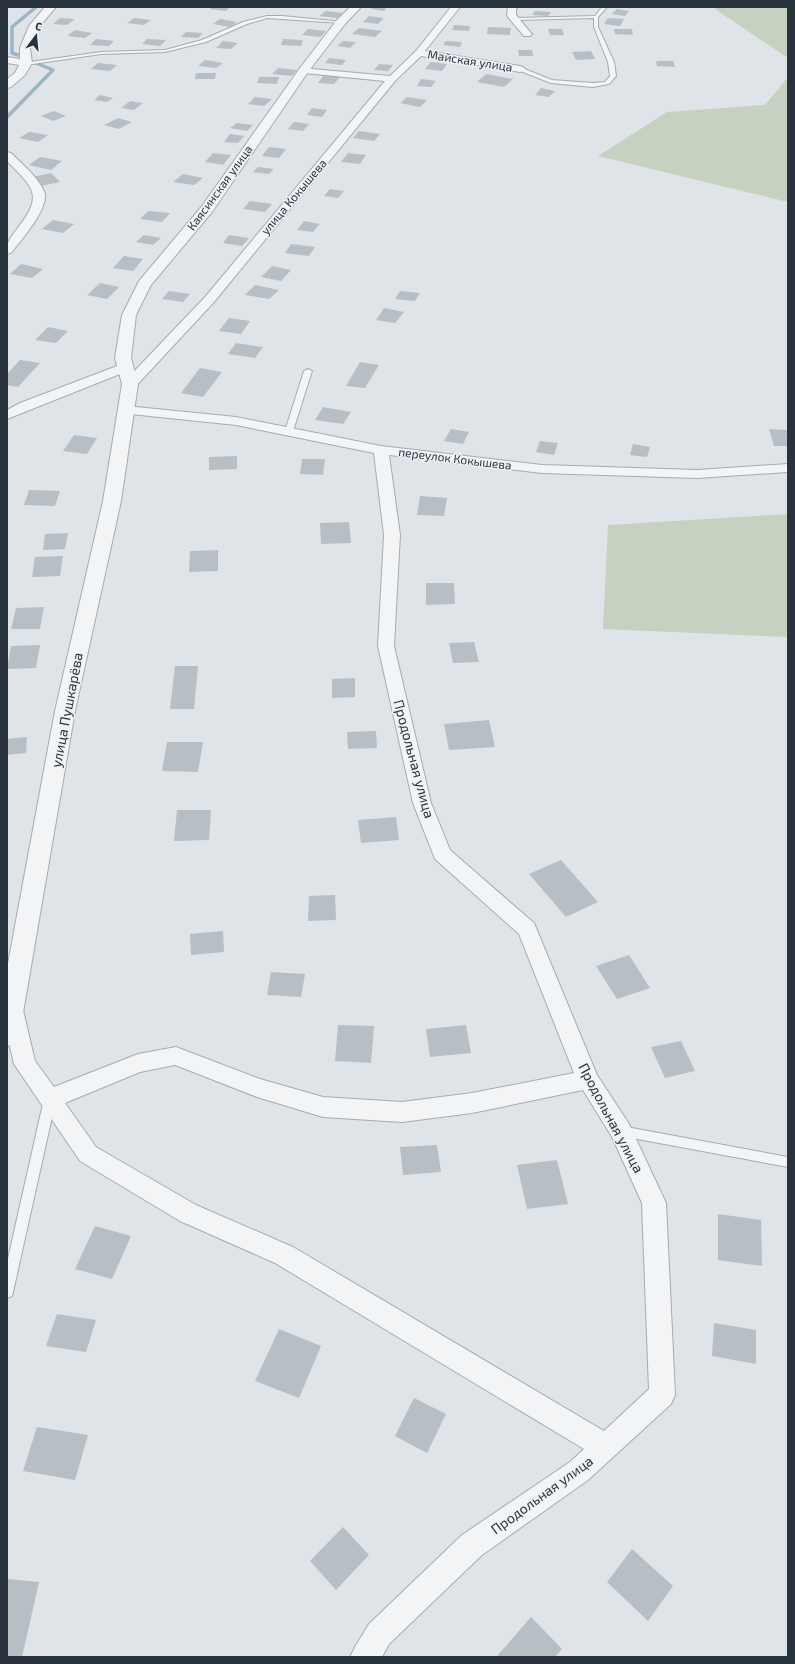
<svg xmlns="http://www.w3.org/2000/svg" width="795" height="1664" viewBox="0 0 795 1664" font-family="'Exo 2',sans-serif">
<rect width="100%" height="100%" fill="#dfe4e8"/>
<path fill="#c7d1c1" d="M717 7H788V58L715 9Z
M788 77V202L598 156 667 112 765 105Z
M788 514V637L603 629 608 525Z"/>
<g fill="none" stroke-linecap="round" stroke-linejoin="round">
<path stroke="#9cb6c6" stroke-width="3.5" d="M18 55 12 53V27L36 7
M7 117 53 70 36 63"/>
</g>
<path fill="#b7bec4" d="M212 7H230L226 11 210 9Z
M373 7H387L384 11 371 9Z
M617 9 629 11 625 16 612 14Z
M326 11 343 13 337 18 319 16Z
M535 11 551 12 548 16 532 15Z
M369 16 384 18 378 24 363 22Z
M60 18 75 19 67 25 53 24Z
M134 18 151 20 144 25 127 23Z
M608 18 624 19 620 26 604 24Z
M220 19 237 22 230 27 213 24Z
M454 25 470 26 469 31 452 30Z
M488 27 511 28 510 35 487 34Z
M359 28 382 31 375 37 352 34Z
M308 29 326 31 321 37 302 35Z
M548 29H562L564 35H550Z
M614 29H632L633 35 615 34Z
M75 30 92 33 85 38 67 36Z
M186 32 203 33 198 38 181 37Z
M96 39 114 41 109 46 90 45Z
M147 39 166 40 160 46 142 44Z
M283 39 303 40 301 46 281 45Z
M223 41 238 43 231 49 216 48Z
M343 41 356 42 350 48 337 46Z
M446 41 462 42 460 47 443 45Z
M518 50H532L533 56H519Z
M591 51 595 59 576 60 572 52Z
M329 58 346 60 342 65 325 63Z
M205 60 223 63 216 68 198 66Z
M656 61H673L675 67 657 66Z
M431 62 447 64 442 71 425 69Z
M98 63 117 65 110 71 91 69Z
M379 64 393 65 388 71 374 70Z
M278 68 297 70 292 76 272 74Z
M196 73H216L215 79H195Z
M486 74 513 79 504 87 477 82Z
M324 75 340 77 334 84 318 83Z
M259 77H279L277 84 257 83Z
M421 79 436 81 431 87 417 86Z
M541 88 555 91 549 97 535 95Z
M100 95 113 98 107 102 94 100Z
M255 97 272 99 264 106 248 104Z
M407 97 427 100 420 107 400 103Z
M130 101 143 103 134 110 121 108Z
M312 108 327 110 322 117 307 115Z
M54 111 66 116 53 121 41 116Z
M118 118 132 122 119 129 104 125Z
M294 122 309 124 303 131 288 129Z
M237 123 253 125 247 131 230 128Z
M359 131 380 134 374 141 353 138Z
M29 132 48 135 38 142 19 138Z
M230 134 244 136 238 143 224 142Z
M269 147 286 149 279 158 262 156Z
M213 153 231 155 223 165 205 162Z
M348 153 366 155 360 164 341 162Z
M40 157 62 161 51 170 29 165Z
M258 167 274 169 269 174 253 172Z
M51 173 60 182 41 186 33 177Z
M183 174 203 178 194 185 173 182Z
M330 189 344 191 338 198 324 196Z
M250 201 272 204 265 212 243 209Z
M148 211 170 213 162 222 140 219Z
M53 220 74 224 63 233 42 229Z
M304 221 320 224 313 232 297 230Z
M144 235 161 238 153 245 136 242Z
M229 235 249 238 242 246 223 243Z
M291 244 315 247 309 256 285 253Z
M124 256 143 259 133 271 113 268Z
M21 264 43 269 32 278 10 274Z
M272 266 291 270 281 281 261 277Z
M100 283 119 287 107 299 87 295Z
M255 285 279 290 269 299 245 295Z
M169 291 190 294 183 302 162 299Z
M400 291 420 293 415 301 395 299Z
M384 308 404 312 395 323 376 320Z
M229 318 250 321 241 334 219 331Z
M48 327 68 331 56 343 35 340Z
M236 343 263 347 255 358 228 354Z
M20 360 40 363 18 387 7 385V374Z
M360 362 379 365 365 388 346 386Z
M200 368 222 372 203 397 181 393Z
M323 407 351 412 343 424 315 420Z
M451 429 469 432 463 444 444 441Z
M769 429 788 430V446H774Z
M74 435 97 438 87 454 63 451Z
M540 441 558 443 554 455 536 452Z
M633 444 650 447 647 457 630 455Z
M237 456V469L209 470V457Z
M302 459H325L323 475 300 474Z
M29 490 60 491 55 506 24 505Z
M420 496 447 498 444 516 417 515Z
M349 522 351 543 321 544 320 523Z
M68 533 65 549 43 550 45 534Z
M218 550V571L189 572 190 551Z
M63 556 60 576 32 577 35 557Z
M426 583H454L455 604 426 605Z
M44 607 40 629H11L16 608Z
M474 642 479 662 453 663 449 643Z
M40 645 36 668 7 669 11 646Z
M175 666H198L194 709H170Z
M355 678V697L332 698V679Z
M489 720 495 747 449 750 444 724Z
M376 731 377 748 348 749 347 732Z
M27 737 26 753 7 755V739Z
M167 742H203L198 772 162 771Z
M177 810H211L209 840 174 841Z
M396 817 399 840 361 843 358 820Z
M561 860 598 902 566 917 529 874Z
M335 895 336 920 308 921 309 896Z
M223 931 224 952 191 955 190 934Z
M629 955 650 988 617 999 596 966Z
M271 972 305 974 301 997 267 995Z
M338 1025 374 1026 371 1063 335 1061Z
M466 1025 471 1053 430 1057 426 1029Z
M681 1041 695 1071 665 1078 651 1047Z
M437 1145 441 1172 403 1175 400 1147Z
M557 1160 568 1204 527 1209 517 1165Z
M718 1214 761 1220 762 1266 718 1260Z
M95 1226 131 1236 112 1279 75 1269Z
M57 1314 96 1320 86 1352 46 1346Z
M714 1323 756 1330V1364L712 1356Z
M279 1329 321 1346 299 1398 255 1381Z
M414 1398 446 1414 427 1453 395 1436Z
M37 1427 88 1435 75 1480 23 1471Z
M343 1527 369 1555 336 1590 310 1561Z
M632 1549 673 1586 648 1621 607 1582Z
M7 1579 39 1582 22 1657H7Z
M531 1617 562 1649 555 1657H500L498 1655Z"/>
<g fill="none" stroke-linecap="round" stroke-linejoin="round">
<defs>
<path id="service" d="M602 7H607L598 17V27L614 62 616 76 609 84 593 87 551 83 518 70V68H522L552 80 593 83 605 82 610 76 608 62 594 27V18L516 20 514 19 516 18 595 16Z
M267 16H282L343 22 341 23 267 18 247 24 206 42 165 52 101 54 26 65 23 63 101 52 165 50 202 40 243 22Z
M308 369 312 371 293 431 289 433H286L285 431 304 371Z
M50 1094 54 1095 56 1099 13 1292 12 1296 7 1298V1263L44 1099 46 1095Z
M621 1126 788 1157V1167L621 1136 617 1135 615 1131 617 1127Z"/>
<path id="minor" d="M451 7H460L425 51 520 66 523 67 525 69 523 71 520 72 421 56 395 81 214 302 135 387H125L123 384 125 381 206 296 385 81 304 73 301 72 299 70 301 68 390 76 416 51Z
M508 7H518L516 9V15L530 32 532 34 530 36H524L508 17 507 15Z
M7 57 26 60 31 63 26 66 7 63Z
M7 152 11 153C22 164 37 176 44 191 51 207 21 240 11 253L7 254C7 240 10 239 17 229 44 194 34 189 7 161Z
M125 363 130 364 132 367 130 370 7 419V410L20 403Z
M126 406 236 417 381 446 542 465 697 470 788 464V472L697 478 542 473 389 455 400 535 394 646 431 803 450 850 534 923 597 1075 629 1124 666 1203 675 1395 671 1404 588 1480 482 1555 389 1644 382 1657H350L355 1647 369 1624 462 1535 570 1462 584 1449 275 1263 180 1221 80 1161 14 1064 7 1034V1000L19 1004 23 1010 35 1061 54 1087 138 1054 176 1047 260 1079 323 1097 402 1102 472 1093 574 1073 519 934 435 859 413 803 378 646 384 535 374 453 236 425 121 413 119 410 121 407ZM175 1065 257 1097 323 1117 402 1122 472 1113 583 1090 612 1137 642 1203 649 1389 604 1431 293 1247 196 1205 96 1147 65 1103 140 1072Z"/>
<path id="tertiary" d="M45 7H56L39 27 30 48 32 63 25 75 11 87 7 88V79L15 73 20 63V48L29 26Z
M350 7H361L345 24 308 72 212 212 151 285 136 315 131 358 138 384 121 501 75 711 19 1036 16 1043 7 1046V969L55 711 103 501 122 384 115 358 122 315 139 281 202 206 300 68 337 20Z"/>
</defs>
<use href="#service" stroke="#a5abb2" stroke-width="2"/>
<use href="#minor" stroke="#a5abb2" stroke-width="2"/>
<use href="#tertiary" stroke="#a5abb2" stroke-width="2"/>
<use href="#service" fill="#f2f4f6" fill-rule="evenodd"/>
<use href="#minor" fill="#f2f4f6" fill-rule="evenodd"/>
<use href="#tertiary" fill="#f2f4f6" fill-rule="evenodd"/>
</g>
<g text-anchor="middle" stroke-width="3" stroke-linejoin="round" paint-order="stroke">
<g font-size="12" fill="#29333e" stroke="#eff2f5">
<text transform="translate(470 61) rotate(9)" y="4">Майская улица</text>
<text transform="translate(220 188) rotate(-54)" y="4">Каясинская улица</text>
<text transform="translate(294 197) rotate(-50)" y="4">улица Кокышева</text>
<text transform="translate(455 459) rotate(7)" y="4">переулок Кокышева</text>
</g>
<g font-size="14" fill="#29333e" stroke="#eff2f5">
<text transform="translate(67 710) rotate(-79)" y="5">улица Пушкарёва</text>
<text transform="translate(414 759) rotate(75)" y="5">Продольная улица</text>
<text transform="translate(611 1118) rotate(62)" y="5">Продольная улица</text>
<text transform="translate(542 1495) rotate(-36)" y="5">Продольная улица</text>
</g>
</g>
<rect width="795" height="1664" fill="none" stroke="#29333e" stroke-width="16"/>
<g transform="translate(36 36) rotate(16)" stroke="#eff2f5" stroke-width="3" paint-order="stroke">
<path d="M0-3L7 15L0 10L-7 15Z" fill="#29333e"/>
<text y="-6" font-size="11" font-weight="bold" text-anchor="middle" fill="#29333e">С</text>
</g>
</svg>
